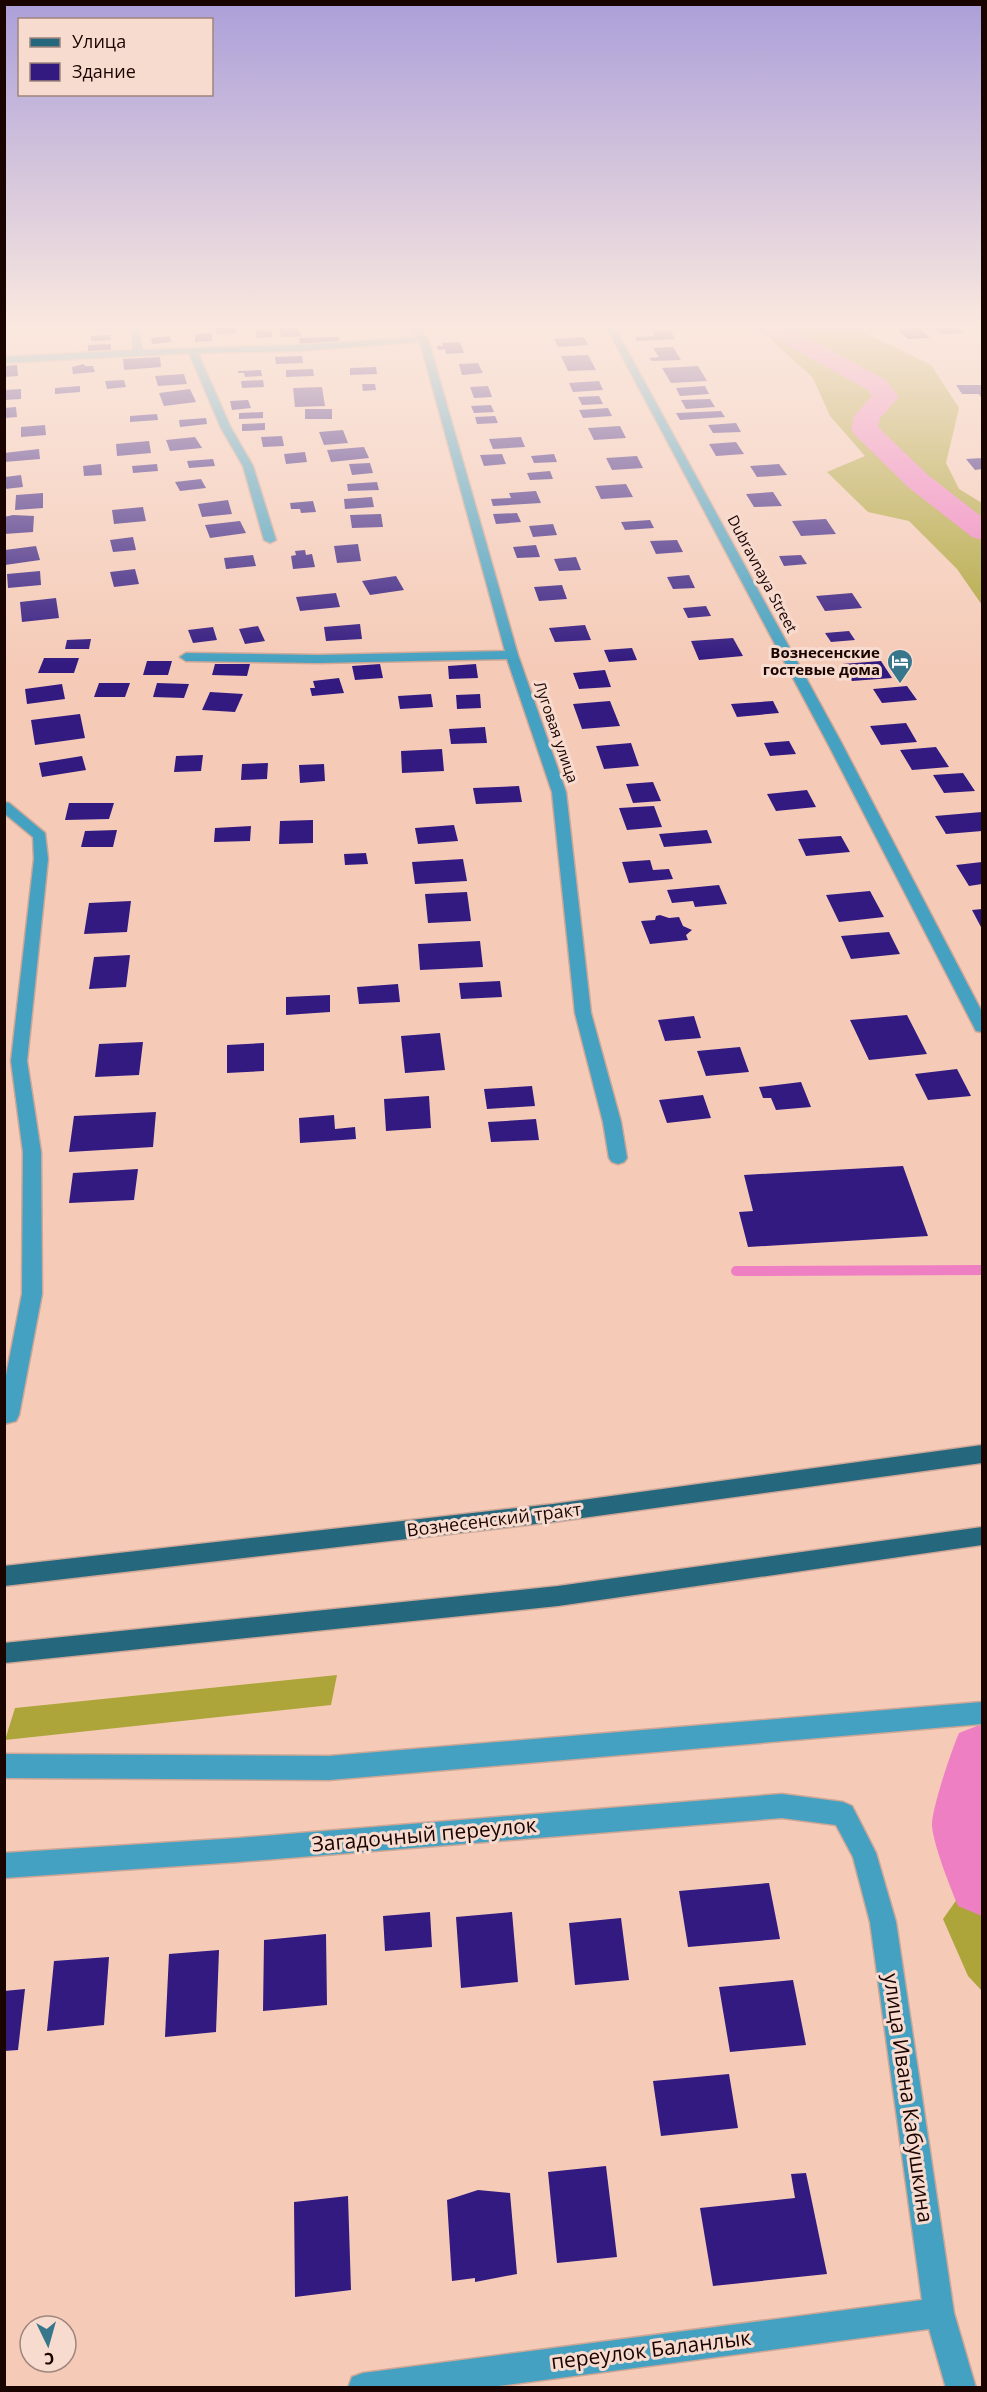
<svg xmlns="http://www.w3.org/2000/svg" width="987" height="2392" viewBox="0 0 987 2392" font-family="'Open Sans',sans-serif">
<rect width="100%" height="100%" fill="#f5cbb8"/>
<path fill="#aea53a" d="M754 328H855L931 365 959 408 946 463 959 489 982 503V605L957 569 909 521 868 512 827 472 865 456 830 416 813 378 762 331Z
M337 1675 331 1705 5 1740 15 1708Z
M967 1885 982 1909V1991L968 1976 943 1919Z"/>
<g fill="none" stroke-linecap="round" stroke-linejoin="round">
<path stroke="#ef7fc3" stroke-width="10" d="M736 1271 982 1270"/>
<path fill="#ef7fc3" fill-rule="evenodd" d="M761 328H790L886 380 899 397 880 418 878 427 928 475 982 517V540L972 537 908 487 855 435 851 429 854 416 872 396 868 390 765 333Z
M982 1724V1916L958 1906C950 1886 934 1847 932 1826 931 1810 952 1749 959 1733Z"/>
</g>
<path fill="#321a80" d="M216 328H235L236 333 217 334Z
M278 328H297L301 336 282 337Z
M919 328 930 338 908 339 897 329Z
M936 328H957L963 333 942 334Z
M256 330H271L272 337 257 338Z
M671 331 675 339 637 341 635 337 655 336 652 332Z
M212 333V341L195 342V334Z
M110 335 111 340 91 341V336Z
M170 336 171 342 152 344 151 338Z
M339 337 340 343 300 344 299 338Z
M584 337 588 345 558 347 554 339Z
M460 342 464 353 446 354 445 349 438 350 437 346H443L442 343Z
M111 344V351L88 352V345Z
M673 347 681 360 652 361 649 358 659 357 653 348Z
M588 355 596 370 568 371 561 356Z
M302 356 303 363 276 364 275 357Z
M160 357 161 367 124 370 123 359Z
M478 363 483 373 462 375 459 364Z
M84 364 85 366H93L95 372 73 374 72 367Z
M17 365 18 376 4 377V366Z
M698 366 707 381 671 383 662 368Z
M376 367 377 374 350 375V368Z
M313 369 314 376 286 377V370Z
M261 370 262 376 245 377 244 373H238V371Z
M184 374 187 384 158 386 155 376Z
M124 380 126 387 107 389 105 381Z
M263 380 264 387 242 388 241 381Z
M599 381 603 390 573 392 569 383Z
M362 384H375L376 390 363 391Z
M956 385H982V399L979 394H962Z
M80 386V392L55 394V388Z
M488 386 492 397 474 398 470 387Z
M705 386 709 394 680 396 676 388Z
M322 387 325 406 295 407 293 388Z
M21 389V399L4 400V390Z
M190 389 196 402 164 406 159 393Z
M599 396 603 404 582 405 578 397Z
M710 399 715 407 686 409 681 400Z
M248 400 251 408 232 410 230 401Z
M491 405 494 412 474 413 471 406Z
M16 407 17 417 4 418V408Z
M608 408 612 416 583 418 579 410Z
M305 409H332V419H305Z
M721 411 725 417 680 420 676 413Z
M263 412V418L239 419V413Z
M157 414 158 420 130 422V416Z
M495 416 498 423 477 424 475 417Z
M206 418 207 424 180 427 179 420Z
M265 423V430L242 431V424Z
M736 423 741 432 713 433 708 425Z
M45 425 46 435 21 437V427Z
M620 426 626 438 594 440 588 428Z
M343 430 348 443 324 445 319 432Z
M282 436 284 446 263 447 261 437Z
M195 437 202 448 170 451 166 440Z
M521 437 525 447 493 449 489 439Z
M149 441 151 453 117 456 116 444Z
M736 442 744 454 716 456 709 444Z
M364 447 369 458 331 462 327 450Z
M39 449 40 459 4 462V453Z
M305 452 307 462 286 464 284 454Z
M502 454 506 464 484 466 480 455Z
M554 454 557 462 534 463 531 456Z
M637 456 643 468 612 470 606 458Z
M982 458V469L975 470 966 459Z
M213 459 215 466 189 468 187 461Z
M370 463 373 473 352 475 349 464Z
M101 464 102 475 84 476 83 466Z
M157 464 158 471 133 473 132 466Z
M779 464 787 475 757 477 750 466Z
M550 471 553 479 530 480 527 473Z
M21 475 23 487 5 489V477Z
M201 479 206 488 180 491 175 482Z
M377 482 379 490 348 491 347 484Z
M626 484 633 497 601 499 595 486Z
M536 491 541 503 493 506 491 499 511 498 509 493Z
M773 492 782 506 754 507 746 494Z
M43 493V508L15 510 16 495Z
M372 497 374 507 345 509 344 499Z
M228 500 232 514 202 517 198 504Z
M313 501 316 512 301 513 300 509H291L290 503Z
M143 507 146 521 114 524 112 510Z
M517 513 521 522 496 524 493 514Z
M381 514 383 527 352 528 350 515Z
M13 515 34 516 33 532 4 534V517Z
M826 519 836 534 801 536 792 521Z
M650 520 654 528 625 530 621 522Z
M240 521 246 533 210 538 205 525Z
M553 524 557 535 533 537 529 526Z
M133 537 136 550 113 552 110 540Z
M677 540 683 552 656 554 650 541Z
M358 544 361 561 337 563 334 546Z
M536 545 540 557 517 558 513 547Z
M36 546 40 560 5 565V550Z
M305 550 306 555 312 554 315 567 293 569 291 556 296 555 295 551Z
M253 555 256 566 226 569 224 558Z
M801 555 807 564 784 566 779 556Z
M576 557 581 570 559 571 554 559Z
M135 569 139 584 114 587 110 572Z
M40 571 41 585 8 588 7 574Z
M689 575 695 588 673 589 667 577Z
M396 576 404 590 370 595 362 581Z
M562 585 567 599 539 601 534 587Z
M336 593 340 607 300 611 296 597Z
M852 593 862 608 825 611 816 596Z
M56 598 59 618 22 622 20 602Z
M706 606 711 616 688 618 683 608Z
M360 624 362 639 326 641 324 627Z
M585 625 591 640 555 642 549 628Z
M258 626 265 641 245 644 239 629Z
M213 627 217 640 193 643 188 630Z
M849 631 855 640 831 642 825 633Z
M733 638 743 656 699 660 691 641Z
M91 639 89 649H65L67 640Z
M632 648 637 660 609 662 604 650Z
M44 658H79L74 673H38Z
M147 661H172L168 675H143Z
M881 661 892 678 852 681 842 664Z
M215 664H250L247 676 212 675Z
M380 664 383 678 355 680 352 666Z
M476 664 478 678 449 679 448 666Z
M605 670 611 687 579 689 573 673Z
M339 678 344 693 312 696 310 688H315L313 681Z
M99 683H130L125 697H94Z
M157 683 189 684 184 698 153 697Z
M62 684 65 699 27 704 25 689Z
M907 686 917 700 882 703 873 689Z
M210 692 243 694 235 712 202 710Z
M431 694 433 707 400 709 398 696Z
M480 694 481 708 457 709 456 695Z
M610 701 620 726 582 729 573 704Z
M773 701 779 713 737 717 731 704Z
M80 714 85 738 35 745 31 720Z
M906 723 917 742 881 745 870 726Z
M485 727 487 743 451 744 449 729Z
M789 741 796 754 770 756 764 743Z
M631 743 639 766 604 769 596 746Z
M936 747 949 767 912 770 900 750Z
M442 749 444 771 402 773 401 751Z
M203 755 201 771 174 772 176 756Z
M82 756 86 770 42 777 39 763Z
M268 763 267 779 241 780 242 764Z
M324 764 325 781 300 783 299 765Z
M963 773 975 791 944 793 933 775Z
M653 782 661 801 633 803 626 784Z
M519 786 522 802 476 804 473 788Z
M807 790 816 807 776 811 767 794Z
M69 803H114L109 819 65 820Z
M654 806 662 827 627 830 619 808Z
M982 812V831L946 834 935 816Z
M313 820V843L279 844 280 821Z
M454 825 458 841 418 844 415 828Z
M251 826 250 841 214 842 215 828Z
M117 830 113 847H81L85 831Z
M707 830 712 843 664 847 659 834Z
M841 836 850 852 806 856 798 839Z
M366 853 368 864 345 865 344 854Z
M463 859 467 881 415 884 412 862Z
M650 860 653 870 669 869 673 879 629 883 622 862Z
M982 862V884L969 886 956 865Z
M719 885 727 904 695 907 693 901 672 903 667 890Z
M870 891 884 917 839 922 826 895Z
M467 892 471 921 428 923 425 894Z
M131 901 127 932 84 934 89 903Z
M982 909V929L972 910Z
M660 915 669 918 679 917 683 926 692 930 686 935 688 940 650 944 641 921 655 920 656 916Z
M889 932 900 954 851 959 841 936Z
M480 941 483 967 420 970 418 944Z
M130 955 126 987 89 989 94 957Z
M500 981 502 997 461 999 459 983Z
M398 984 400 1002 359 1004 357 987Z
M330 995V1012L286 1015V997Z
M907 1015 927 1054 869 1060 850 1020Z
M694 1016 701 1038 665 1041 658 1020Z
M440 1033 445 1070 405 1073 401 1036Z
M143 1042 139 1075 95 1077 99 1044Z
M264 1043V1071L227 1073V1045Z
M740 1047 749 1072 706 1076 697 1051Z
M957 1069 971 1096 928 1100 915 1074Z
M801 1082 811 1107 776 1110 771 1098H763L759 1087Z
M532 1086 535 1106 487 1109 484 1089Z
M703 1095 711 1118 667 1123 659 1100Z
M429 1096 431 1128 386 1131 384 1099Z
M156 1112 153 1147 69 1152 74 1116Z
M334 1115 335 1129 355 1127 356 1139 300 1143 299 1118Z
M536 1119 539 1140 491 1142 488 1122Z
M903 1166 928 1236 748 1247 739 1212 753 1211 744 1175Z
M138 1169 134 1200 69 1203 73 1173Z
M769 1883 780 1939 688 1947 679 1891Z
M430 1912 432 1947 385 1951 383 1916Z
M512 1912 518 1982 461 1988 456 1917Z
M621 1918 629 1980 575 1985 569 1923Z
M326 1934 327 2005 263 2011 264 1940Z
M219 1950 216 2032 165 2037 169 1954Z
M109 1957 104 2025 47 2031 54 1961Z
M793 1980 806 2045 730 2052 719 1987Z
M25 1989 18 2050 4 2051V1991Z
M729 2074 738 2128 661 2136 653 2081Z
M606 2166 617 2257 557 2263 548 2172Z
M806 2173 827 2274 713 2286 700 2208 795 2198 791 2174Z
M478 2190 510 2193 517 2274 475 2282V2278L452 2281 447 2200Z
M348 2196 351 2290 295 2297 294 2202Z"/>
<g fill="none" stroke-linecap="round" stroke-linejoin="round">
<defs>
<path id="minor" d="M132 328H140L142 350 298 345 417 337 410 328H419L428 339 518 655 566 792 591 1013 621 1122 627 1158 624 1162 618 1164 612 1162 609 1158 603 1122 575 1013 552 792 507 659 318 663 186 661 180 657 186 653 318 655 505 651 420 342 298 351 198 353 231 428 253 466 276 540 270 543 264 540 243 466 221 428 189 353 4 363V357L133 350Z
M607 328H615L841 742 982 1012V1032L976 1031 974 1027 827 742Z
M4 802 9 803 45 833 48 859 27 1061 41 1152 42 1294 19 1415 16 1421 4 1424V1386L22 1294 23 1152 11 1061 34 859 33 837 4 813Z
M782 1794 843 1802 852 1806 876 1853 896 1922 954 2313 976 2388H946L929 2329 483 2388H348L352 2377 363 2373 922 2300 870 1922 853 1857 836 1825 782 1818 238 1862 4 1878V1853L238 1838Z"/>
<path id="tertiary" d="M982 1702V1724L329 1780 4 1778V1754L329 1756Z"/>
<path id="primary" d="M982 1445V1463L553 1522 4 1586V1566L553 1504Z
M982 1527V1545L558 1606 4 1663V1643L558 1586Z"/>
</defs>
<use href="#minor" stroke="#cea797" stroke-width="3"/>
<use href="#tertiary" stroke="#cea797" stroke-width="3"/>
<use href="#primary" stroke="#cea797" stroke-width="3"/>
<use href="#minor" fill="#45a1c1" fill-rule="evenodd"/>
<use href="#tertiary" fill="#45a1c1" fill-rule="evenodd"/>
<use href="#primary" fill="#25677d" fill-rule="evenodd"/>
</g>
<linearGradient id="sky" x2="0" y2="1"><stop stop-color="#ab9fd9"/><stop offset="0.49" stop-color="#fae8df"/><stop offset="1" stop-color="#fae8df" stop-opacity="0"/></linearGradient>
<rect width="987" height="663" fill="url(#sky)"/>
<defs>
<symbol id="hotel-pin" viewBox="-11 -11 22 30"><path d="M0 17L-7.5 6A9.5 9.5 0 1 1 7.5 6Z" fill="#38768c" stroke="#f8dbcf"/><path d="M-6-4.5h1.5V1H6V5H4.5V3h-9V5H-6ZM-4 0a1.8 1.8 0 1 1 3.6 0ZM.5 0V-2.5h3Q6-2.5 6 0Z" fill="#fff"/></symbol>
</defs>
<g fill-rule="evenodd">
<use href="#hotel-pin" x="885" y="647" width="30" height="40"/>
</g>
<g text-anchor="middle" stroke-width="6" stroke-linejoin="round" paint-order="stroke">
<g font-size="15" fill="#1a0400" stroke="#f8dbcf">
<text transform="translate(762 574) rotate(62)" y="5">Dubravnaya Street</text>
<text transform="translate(556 732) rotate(71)" y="5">Луговая улица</text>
</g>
<g font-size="15" font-weight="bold" fill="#1a0400" stroke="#f8dbcf" text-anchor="end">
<text x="880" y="658">Вознесенские<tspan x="880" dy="17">гостевые дома</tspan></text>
</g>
<g font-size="18" fill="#1a0400" stroke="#f8dbcf">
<text transform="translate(494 1520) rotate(-7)" y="6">Вознесенский тракт</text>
</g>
<g font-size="21" fill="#1a0400" stroke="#f8dbcf">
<text transform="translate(424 1835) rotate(-5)" y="7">Загадочный переулок</text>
<text transform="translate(908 2098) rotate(82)" y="7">улица Ивана Кабушкина</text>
<text transform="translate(651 2350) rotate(-7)" y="7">переулок Баланлык</text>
</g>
</g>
<rect width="987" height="2392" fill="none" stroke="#1a0400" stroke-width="12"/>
<rect x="18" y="18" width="195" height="78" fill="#f8dbcf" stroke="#9f857c" stroke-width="1.5"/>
<rect x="30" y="38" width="30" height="9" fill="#25677d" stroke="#9f857c" stroke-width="1.5"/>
<text x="72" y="48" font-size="18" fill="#1a0400">Улица</text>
<rect x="30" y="63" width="30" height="18" fill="#321a80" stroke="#9f857c" stroke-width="1.5"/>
<text x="72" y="78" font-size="18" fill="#1a0400">Здание</text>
<g transform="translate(48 2344) rotate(175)"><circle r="28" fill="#f8dbcf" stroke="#9f857c" stroke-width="1.5"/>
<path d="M0-4.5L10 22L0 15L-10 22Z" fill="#38768c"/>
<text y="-9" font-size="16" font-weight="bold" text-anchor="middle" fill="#1a0400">С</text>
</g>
</svg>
